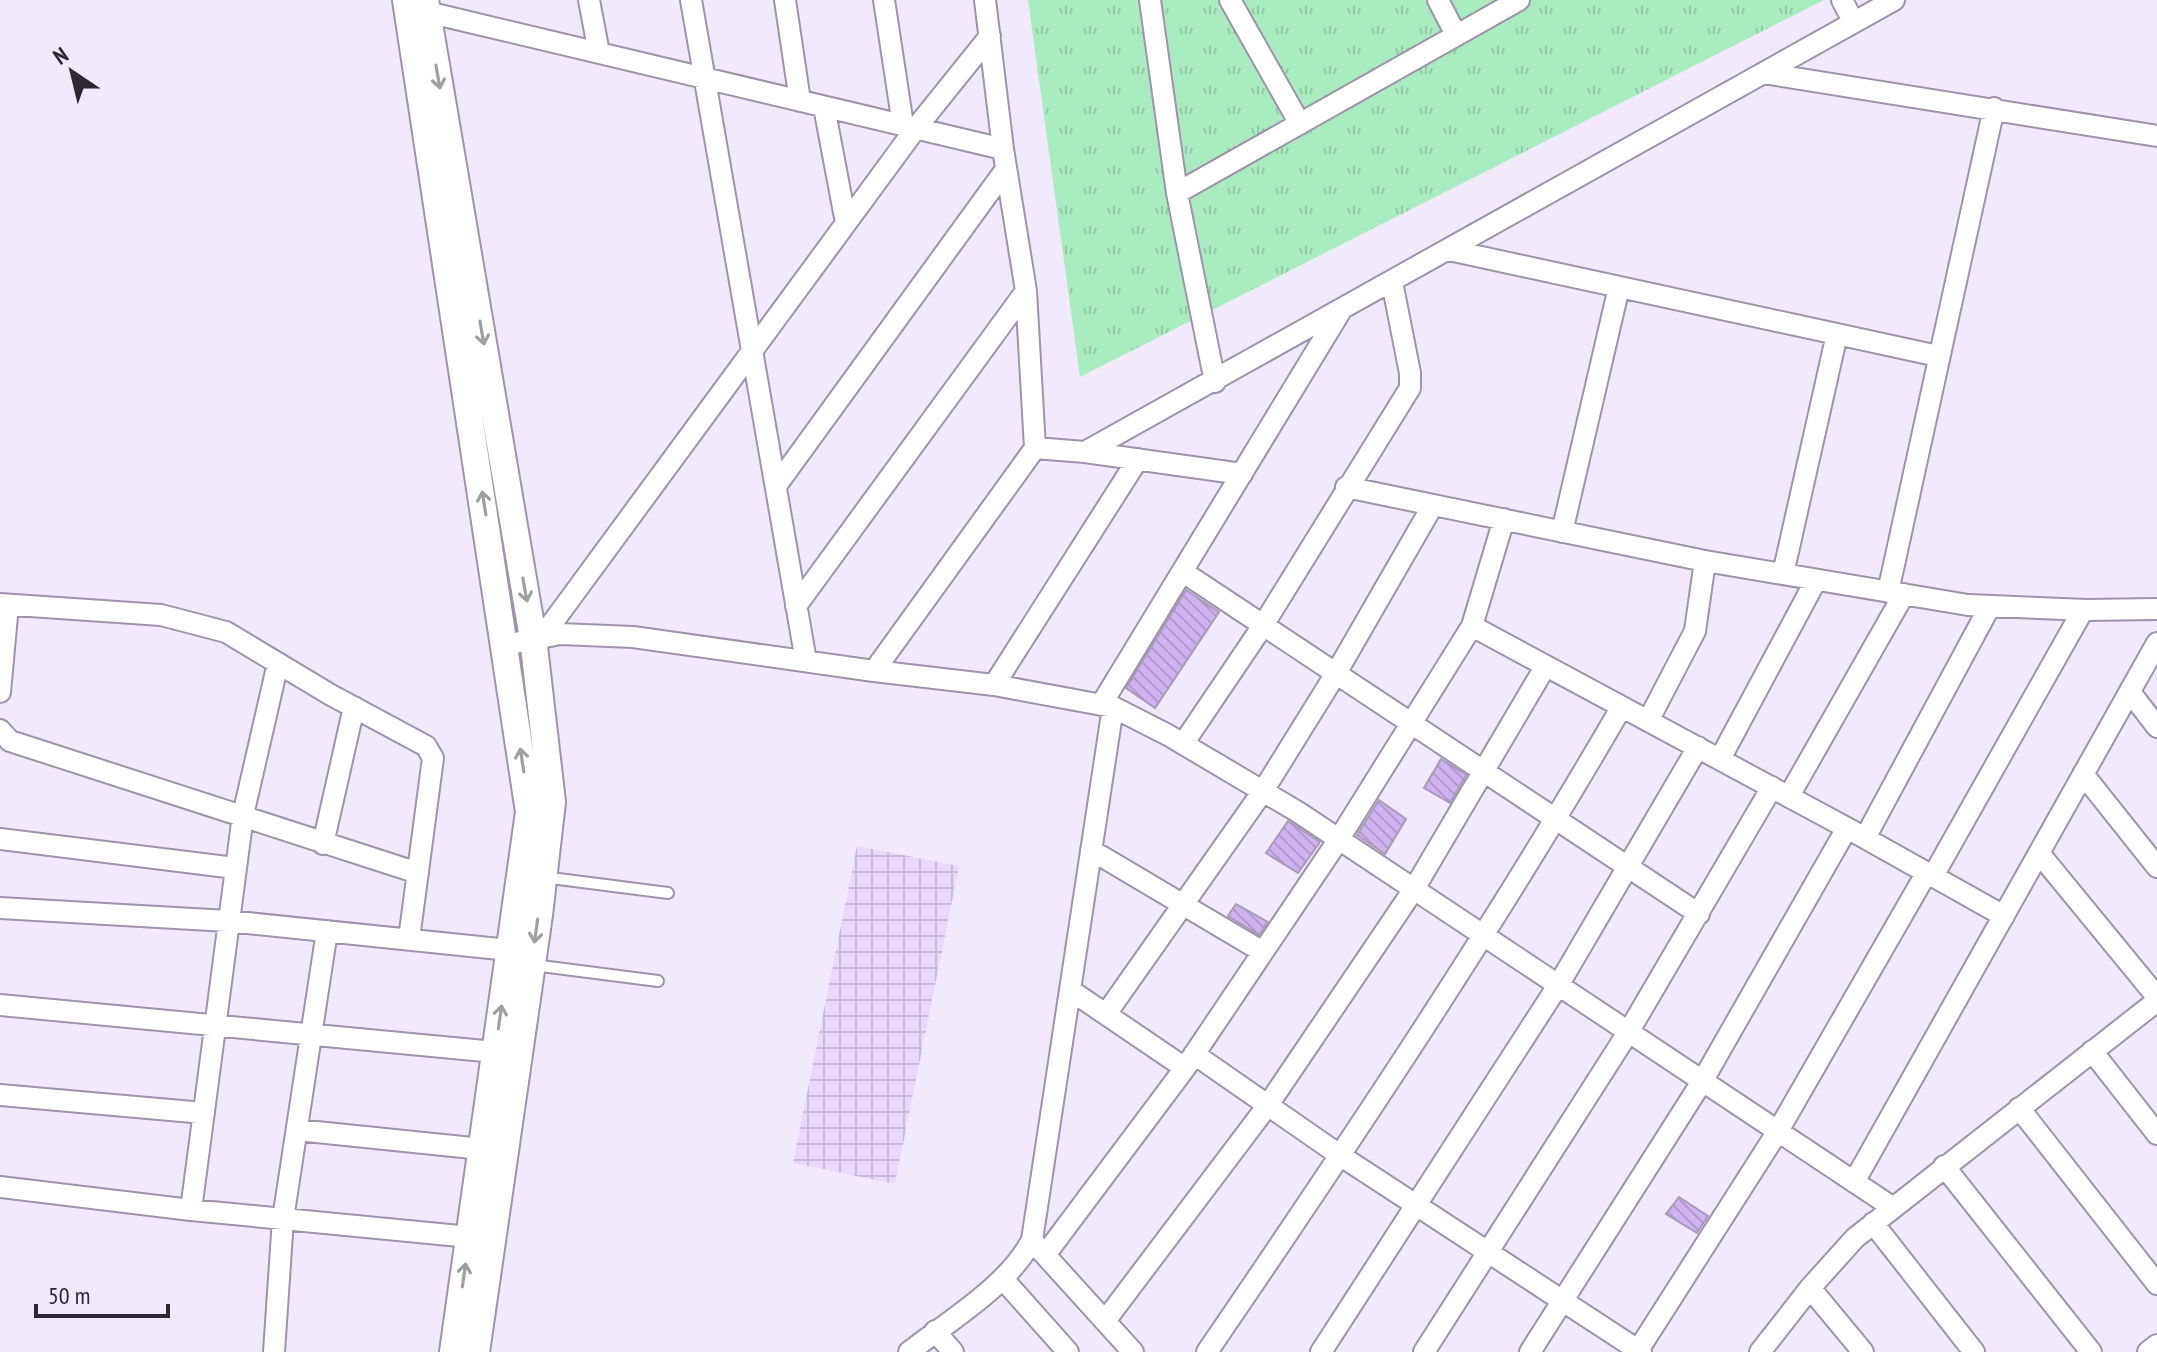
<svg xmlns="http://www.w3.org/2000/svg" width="2157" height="1352" viewBox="0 0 2157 1352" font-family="'PT Sans Narrow',sans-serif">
<defs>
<pattern id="industrial-grid" width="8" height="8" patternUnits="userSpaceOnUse" patternTransform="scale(2)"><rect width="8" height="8" fill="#e9d8fc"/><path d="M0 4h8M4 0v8" fill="none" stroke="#c8b9d8"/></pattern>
<pattern id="grass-tufts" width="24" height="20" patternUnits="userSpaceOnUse" patternTransform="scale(2)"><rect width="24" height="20" fill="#a8ecbf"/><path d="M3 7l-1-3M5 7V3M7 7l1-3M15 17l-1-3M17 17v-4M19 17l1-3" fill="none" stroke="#91caa5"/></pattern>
<pattern id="building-back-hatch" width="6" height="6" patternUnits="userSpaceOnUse" patternTransform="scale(2)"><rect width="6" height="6" fill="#d0b1f0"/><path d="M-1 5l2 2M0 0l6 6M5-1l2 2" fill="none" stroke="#b398ce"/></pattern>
</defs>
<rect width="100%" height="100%" fill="#f1e9fb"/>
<path fill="url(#industrial-grid)" d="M857 846 959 866 895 1184 793 1163Z"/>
<path fill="url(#grass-tufts)" d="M1028 0H1824L1080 377Z"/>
<path fill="url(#building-back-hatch)" stroke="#a79ab5" stroke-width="2" d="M1186 590 1219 612 1155 708 1126 688Z
M1441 759 1466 775 1450 803 1424 788Z
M1379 800 1406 819 1385 854 1357 835Z
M1288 821 1320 842 1298 873 1266 853Z
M1236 904 1268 922 1259 935 1228 916Z
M1679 1197 1708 1216 1697 1233 1666 1214Z"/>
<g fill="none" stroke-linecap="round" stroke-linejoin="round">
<defs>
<path id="service" d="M543 877 668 893
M533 965 658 981"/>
<path id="minor" d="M589 0 599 53
M691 0 806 661
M785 0 800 101
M884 0 903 125
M985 0 1003 149 1026 291 1035 448 1085 452 1894 0
M1150 0 1177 193 1215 382
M1230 0 1300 124
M1438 0 1456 35
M1842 0 1853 21
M427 12 1003 149
M1763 73 2157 136
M824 107 846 223
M1177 193 1519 0
M1449 250 1938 356
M1085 452 1242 474
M776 486 1006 169
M1346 487 1705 561 1968 605 2087 610 2157 609
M1562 532 1619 287
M1183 572 1699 914
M1783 574 1837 334
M1888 592 1994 108
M0 604 161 615 226 632 331 695 426 746 433 758 409 939
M796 606 1026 291
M1472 626 1847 828 2004 916
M542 637 916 128 990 36
M505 645 560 634 633 637 874 671 994 685 1113 707 1168 735 1298 812 1892 1207
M874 671 1035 448
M994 685 1138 459
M0 692 8 605
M2130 692 2157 727
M1101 705 1340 312
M1648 721 1695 631 1705 561
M0 730 10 741 418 873
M1183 744 1262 627 1410 388V373L1392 282
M1720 759 1816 580
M2083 774 2157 867
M1789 796 1904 594
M1865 838 1990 606
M0 839 235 868
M323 844 354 707
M1091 850 1263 952
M2039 853 2157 997
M1933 876 2083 610
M0 908 228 921 509 950
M1070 990 1185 1068
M0 1005 495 1052
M1106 1014 1263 791 1335 675 1433 505
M2092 1051 2157 1134
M1194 1054 1341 1156 1641 1352
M0 1095 204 1113
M2019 1108 2157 1284
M297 1130 482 1149
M1944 1166 2091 1352
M1854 1182 2157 643
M0 1187 191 1210 470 1237
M191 1210 243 815 278 663
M1873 1223 1974 1352
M1036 1245 1133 1352
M1045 1255 1185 1068 1339 839 1472 626 1504 519
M1003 1279 1068 1352
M1810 1288 1863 1352
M1105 1321 1268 1105 1414 889 1545 667
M935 1331 953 1352
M274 1352 283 1219 327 931
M909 1352C950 1320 1008 1286 1032 1240L1113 707
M1207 1352C1351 1141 1493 929 1621 708
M1321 1352 1559 984 1698 747
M1424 1352 1629 1031 1772 787
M1530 1352 1703 1080 1847 828
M1637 1352 1778 1131 1927 872
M1760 1352 1810 1288 1855 1238 2157 1001
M2148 1352 2157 1345"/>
<path id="tertiary" d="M406 0 529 812 453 1352
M425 0 533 638 552 802 539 915 476 1352"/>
</defs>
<use href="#service" stroke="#9f92ad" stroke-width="14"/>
<use href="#minor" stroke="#9f92ad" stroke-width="24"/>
<use href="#tertiary" stroke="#9f92ad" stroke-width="30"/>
<use href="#service" stroke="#fff" stroke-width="10"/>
<use href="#minor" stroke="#fff" stroke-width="20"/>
<use href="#tertiary" stroke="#fff" stroke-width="26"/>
</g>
<defs><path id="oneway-shaft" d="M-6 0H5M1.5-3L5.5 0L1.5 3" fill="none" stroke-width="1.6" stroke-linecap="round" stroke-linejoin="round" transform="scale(2)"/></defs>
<g stroke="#a09ea3">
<use href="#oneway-shaft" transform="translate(438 77) rotate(80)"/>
<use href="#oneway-shaft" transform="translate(482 333) rotate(80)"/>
<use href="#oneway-shaft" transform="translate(484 503) rotate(-99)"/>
<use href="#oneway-shaft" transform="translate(525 590) rotate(80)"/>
<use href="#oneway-shaft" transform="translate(522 760) rotate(-99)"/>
<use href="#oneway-shaft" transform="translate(536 931) rotate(98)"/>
<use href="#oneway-shaft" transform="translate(500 1017) rotate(-82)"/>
<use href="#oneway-shaft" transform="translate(464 1275) rotate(-82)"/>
</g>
<g transform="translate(72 72) rotate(325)" stroke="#f1e9fb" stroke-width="6" paint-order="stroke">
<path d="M0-6L14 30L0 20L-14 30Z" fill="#2d2732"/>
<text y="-12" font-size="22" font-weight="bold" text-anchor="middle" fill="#2d2732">N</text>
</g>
<path d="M36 1304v12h132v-12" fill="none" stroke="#2d2732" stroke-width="4"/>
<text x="48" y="1304" font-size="24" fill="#2d2732" stroke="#f1e9fb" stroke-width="6" paint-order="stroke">50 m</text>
</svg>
